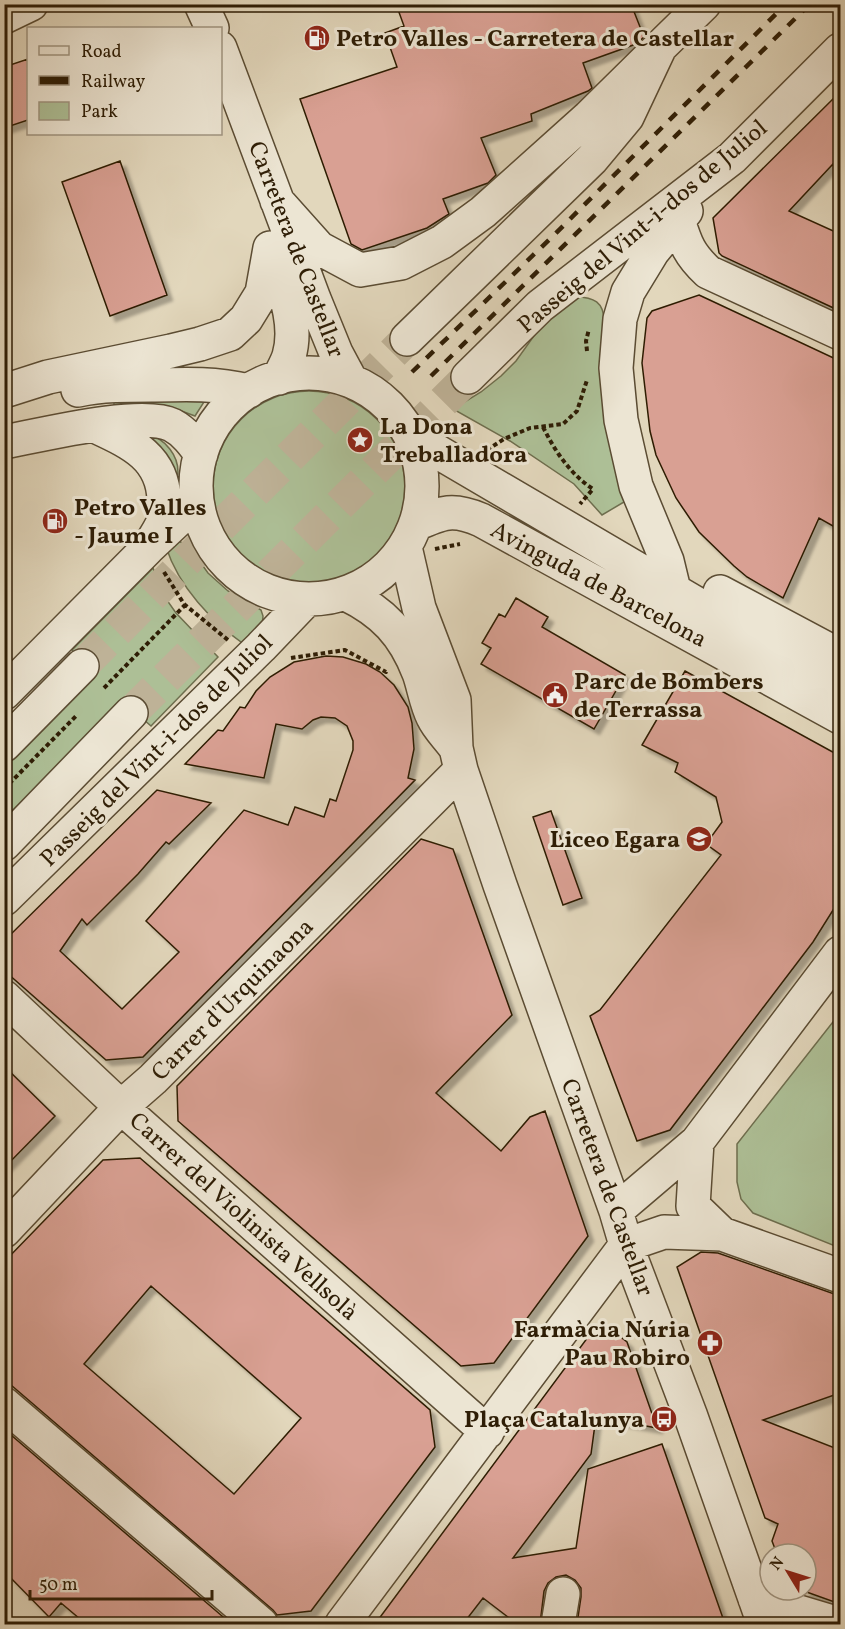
<svg xmlns="http://www.w3.org/2000/svg" width="845" height="1629" viewBox="0 0 845 1629" font-family="Vollkorn,serif">
<defs>
<filter id="shadow"><feDropShadow dx="5.5" dy="5.5" stdDeviation="1.5" flood-color="#0004"/></filter>
</defs>
<rect width="100%" height="100%" fill="#e2d7bc"/>
<filter id="stains"><feTurbulence type="fractalNoise" baseFrequency=".00333" numOctaves="4"/><feColorMatrix values="0 0 0 0 .2 0 0 0 0 .09 0 0 0 0 .02 0 0 0 .5 -.17"/></filter>
<radialGradient id="worn" r=".72"><stop offset=".6" stop-color="#630" stop-opacity="0"/><stop offset="1" stop-color="#630" stop-opacity=".3"/></radialGradient>
<path fill="#adbf96" stroke="#6e6e4e" stroke-width="1.5" d="M572 297C594 296 605 302 604 324L629 499 602 515 574 484 510 441 453 409 481 392 501 376 516 361 536 333Z
M213 487a96 96 0 1 1 192 0a96 96 0 1 1-192 0Z
M156 400 204 402 195 416 168 406H114V401Z
M142 432C165 437 182 457 177 480Z
M178 541 188 545 208 573 228 591 261 610 263 616 262 628 245 645C211 621 179 587 166 547Z
M153 568 164 596 176 613 218 657 151 726 126 704 5 827V762L93 672 72 650Z
M840 1013V1248L753 1213 741 1199 737 1182V1144Z"/>
<path fill="#d9a093" stroke="#2e1d05" stroke-width="1.5" fill-rule="evenodd" filter="url(#shadow)" d="M396 4H631L644 37 636 44 583 63 592 88 588 91 531 114 532 121 481 138 496 175 488 183 443 199 449 214 427 228 362 250 351 244 300 99 397 67 385 33 404 26Z
M28 59V120L4 128V67Z
M840 92V168L833 164 789 211 840 234V311L722 256 719 253 713 218Z
M120 161 167 295 110 316 62 182Z
M699 295 840 361V530L819 518 783 598 747 577 734 566 699 532 676 498 656 455 650 431 642 363 647 318 652 311Z
M516 598 548 617 542 627 625 675 594 729 481 664 491 648 482 643 499 614 505 617Z
M326 656 343 657 366 664 380 672 394 685 408 707 412 723 414 749 408 778 415 780 143 1057 106 1060 7 973 8 937 157 790 211 803 169 844 166 842 138 874 87 925 82 919 60 951 122 1009 179 952 146 921 244 810 288 825 295 807 324 817 330 799 336 801 353 750V741L347 726 335 718 321 717 313 720 302 729 276 724 264 778 185 764 218 730 223 731 240 707 245 708 256 691 270 677 294 662Z
M685 671 840 756V899L813 942 670 1130 637 1141 590 1016 600 1010 721 855 706 844 722 822 716 797 675 772 678 763 642 745Z
M551 811 582 898 563 905 533 817Z
M421 839 453 849 512 1015 436 1093 501 1151 530 1117 545 1111 588 1236 494 1363 461 1366 178 1121 177 1086Z
M4 1066 55 1116 4 1168Z
M140 1158 430 1410 435 1447 311 1611 277 1615 273 1610 4 1379V1262L103 1160ZM151 1286 301 1418 234 1494 84 1364Z
M701 1252 718 1253 840 1296V1393L763 1420 840 1450V1604L801 1590H806V1554H777L772 1541 778 1524 765 1518 677 1267Z
M600 1330 614 1332 627 1342 657 1428 596 1417 591 1454 513 1558 576 1548 588 1469 662 1444 725 1624H577L581 1597V1588L575 1580 566 1575 556 1577 548 1583 544 1591 540 1624H517L483 1598 463 1624H375L588 1337Z
M4 1429 229 1622 231 1624H86L61 1603 49 1617 4 1571Z"/>
<g fill="none" stroke-linecap="round" stroke-linejoin="round">
<path stroke="#beb297" stroke-width="33" stroke-dasharray="33 16" stroke-linecap="butt" d="M82 666 407 339
M131 713 468 377"/>
<defs>
<path id="minor" d="M201 4 212 28
M4 17 31 4
M220 48 314 299 336 353 351 381
M277 201 319 248 360 270 401 263 442 242 483 212 589 117 660 47
M678 220C686 245 689 254 708 272L840 333
M272 253C282 285 299 322 289 356 287 363 282 371 279 378
M407 339 592 159 627 117 660 47 704 4
M196 486a113 113 0 1 1 226 0a113 113 0 1 1-226 0Z
M468 377 540 306 732 158 840 50
M78 390C102 385 127 385 152 385 187 384 215 383 249 391
M4 391 48 377 171 351 200 344 230 334 246 319 262 293 270 248
M95 426C129 442 163 456 164 500 164 505 165 513 164 519 162 527 155 536 151 544
M4 442C41 435 142 410 172 425 185 432 193 443 201 454
M414 443 438 452 840 688
M416 524C443 512 453 508 481 520L840 717
M405 547 419 608 454 700 456 748 461 770 500 885 616 1211 626 1245 690 1414 764 1624
M674 590 667 561 636 486 621 420 616 368 620 319 628 292 653 251 686 211
M720 592 840 656
M346 594C383 612 404 634 419 673 424 687 426 703 433 717 438 728 448 737 455 747
M4 693 148 548 197 502
M4 745 82 666
M4 844 131 713
M4 899 261 647 306 600
M4 997 121 1107 487 1432
M697 1142 693 1206 722 1234
M616 1211 697 1142 840 953
M4 1231 121 1107 153 1079 461 770
M626 1245 664 1232 722 1234 840 1276
M4 1404 261 1624
M755 1599 839 1624
M342 1624 626 1245
M558 1624 563 1594"/>
</defs>
<use href="#minor" stroke="#5b4c33" stroke-width="36"/>
<path stroke="#2e1d05" stroke-width="4" stroke-dasharray="4.5 3" stroke-linecap="butt" d="M587 351 586 341 589 329
M543 427C555 451 570 474 593 489L580 504
M487 450 504 439 530 428 563 424 577 411 587 380
M435 549 460 544
M164 572 184 604 228 640
M291 658 345 650 386 672 388 670
M104 688 185 605
M4 789 77 715"/>
<use href="#minor" stroke="#ece5d3" stroke-width="33"/>
<path stroke="#2e1d05" stroke-width="4.5" stroke-dasharray="10 10" stroke-linecap="butt" d="M412 372 553 236 786 4
M431 376 810 4"/>
</g>
<defs>
<symbol id="fuel-disc" viewBox="-11 -11 22 22"><circle r="9.5" fill="#8f2418" stroke="#ece5d3"/><path d="M-5.5-6h7V0h2V4h1.3V-2.5L3-4.5l.8-.8L6-3V5H2.5V1h-1V6h-7ZM-4.2-4.7v3.2H.2V-4.7Z" fill="#fff"/></symbol>
<symbol id="sight-disc" viewBox="-11 -11 22 22"><circle r="9.5" fill="#8f2418" stroke="#ece5d3"/><path d="M0-6L1.8-2.2L6-1.7L2.9 1.2L3.7 5.4L0 3.3L-3.7 5.4L-2.9 1.2L-6-1.7L-1.8-2.2Z" fill="#fff"/></symbol>
<symbol id="civic-disc" viewBox="-11 -11 22 22"><circle r="9.5" fill="#8f2418" stroke="#ece5d3"/><path d="M-.6-6.5H3V-4.5H.6V-3L4-1V1h2V6H-6V1h2V-1L-.6-3ZM-1.2 2.5V6h2.4V2.5Z" fill="#fff"/></symbol>
<symbol id="school-disc" viewBox="-11 -11 22 22"><circle r="9.5" fill="#8f2418" stroke="#ece5d3"/><path d="M0-5L7-2L0 1L-7-2ZM-4 1L0 2.5L4 1V4Q0 6-4 4Z" fill="#fff"/></symbol>
<symbol id="pharmacy-disc" viewBox="-11 -11 22 22"><circle r="9.5" fill="#8f2418" stroke="#ece5d3"/><path d="M-2-6h4v4h4v4h-4v4h-4v-4h-4v-4h4Z" fill="#fff"/></symbol>
<symbol id="bus-disc" viewBox="-11 -11 22 22"><circle r="9.5" fill="#8f2418" stroke="#ece5d3"/><path d="M-5-6H5V4H4V6H2V4H-2V6H-4V4H-5ZM-3.5-4V0h7V-4ZM-3.5 1.2v1.5H-2V1.2ZM2 1.2v1.5H3.5V1.2Z" fill="#fff"/></symbol>
</defs>
<g fill-rule="evenodd">
<use href="#fuel-disc" x="302" y="23" width="30" height="30"/>
<use href="#sight-disc" x="345" y="425" width="30" height="30"/>
<use href="#fuel-disc" x="40" y="506" width="30" height="30"/>
<use href="#civic-disc" x="540" y="680" width="30" height="30"/>
<use href="#school-disc" x="684" y="824" width="30" height="30"/>
<use href="#pharmacy-disc" x="695" y="1328" width="30" height="30"/>
<use href="#bus-disc" x="649" y="1404" width="30" height="30"/>
</g>
<g text-anchor="middle" stroke-width="6" stroke-linejoin="round" paint-order="stroke">
<g font-size="24" font-weight="bold" fill="#2e1d05" stroke="#ece5d3" text-anchor="start">
<text x="336" y="46">Petro Valles - Carretera de Castellar</text>
<text x="380" y="434">La Dona<tspan x="380" dy="28">Treballadora</tspan></text>
<text x="74" y="515">Petro Valles<tspan x="74" dy="28">- Jaume I</tspan></text>
<text x="574" y="689">Parc de Bombers<tspan x="574" dy="28">de Terrassa</tspan></text>
<text x="680" y="847" text-anchor="end">Liceo Egara</text>
<text x="690" y="1337" text-anchor="end">Farmàcia Núria<tspan x="690" dy="28">Pau Robiro</tspan></text>
<text x="644" y="1427" text-anchor="end">Plaça Catalunya</text>
</g>
<g font-size="24" fill="#2e1d05" stroke="#ece5d3">
<text transform="translate(642 226) rotate(-40)" y="8">Passeig del Vint-i-dos de Juliol</text>
<text transform="translate(297 249) rotate(69)" y="8">Carretera de Castellar</text>
<text transform="translate(599 584) rotate(28)" y="8">Avinguda de Barcelona</text>
<text transform="translate(156 750) rotate(-45)" y="8">Passeig del Vint-i-dos de Juliol</text>
<text transform="translate(232 999) rotate(-45)" y="8">Carrer d'Urquinaona</text>
<text transform="translate(608 1187) rotate(70)" y="8">Carretera de Castellar</text>
<text transform="translate(244 1216) rotate(42)" y="8">Carrer del Violinista Vellsolà</text>
</g>
</g>
<rect width="845" height="1629" fill="none" stroke="#e2d7bc" stroke-width="24"/>
<rect x="6" y="6" width="833" height="1617" fill="none" stroke="#2e1d05" stroke-width="3"/>
<rect x="12" y="12" width="821" height="1605" fill="none" stroke="#2e1d05" stroke-width="1.5"/>
<rect x="27" y="27" width="195" height="108" fill="#ece5d3" stroke="#a09581" stroke-width="1.5"/>
<rect x="39" y="46" width="30" height="9" fill="#ece5d3" stroke="#a09581" stroke-width="1.5"/>
<text x="81" y="57" font-size="18" fill="#2e1d05">Road</text>
<rect x="39" y="76" width="30" height="9" fill="#2e1d05" stroke="#a09581" stroke-width="1.5"/>
<text x="81" y="87" font-size="18" fill="#2e1d05">Railway</text>
<rect x="39" y="102" width="30" height="18" fill="#adbf96" stroke="#a09581" stroke-width="1.5"/>
<text x="81" y="117" font-size="18" fill="#2e1d05">Park</text>
<g transform="translate(788 1572) rotate(308)"><circle r="28" fill="#ece5d3" stroke="#a09581" stroke-width="1.5"/>
<path d="M0-4.5L10 22L0 15L-10 22Z" fill="#8f2418"/>
<text y="-9" font-size="16" font-weight="bold" text-anchor="middle" fill="#2e1d05">N</text>
</g>
<path d="M30 1590v9h182v-9" fill="none" stroke="#2e1d05" stroke-width="3"/>
<text x="39" y="1590" font-size="18" fill="#2e1d05" stroke="#ece5d3" stroke-width="4.5" paint-order="stroke">50 m</text>
<rect width="100%" height="100%" filter="url(#stains)"/>
<rect width="100%" height="100%" fill="url(#worn)"/>
</svg>
